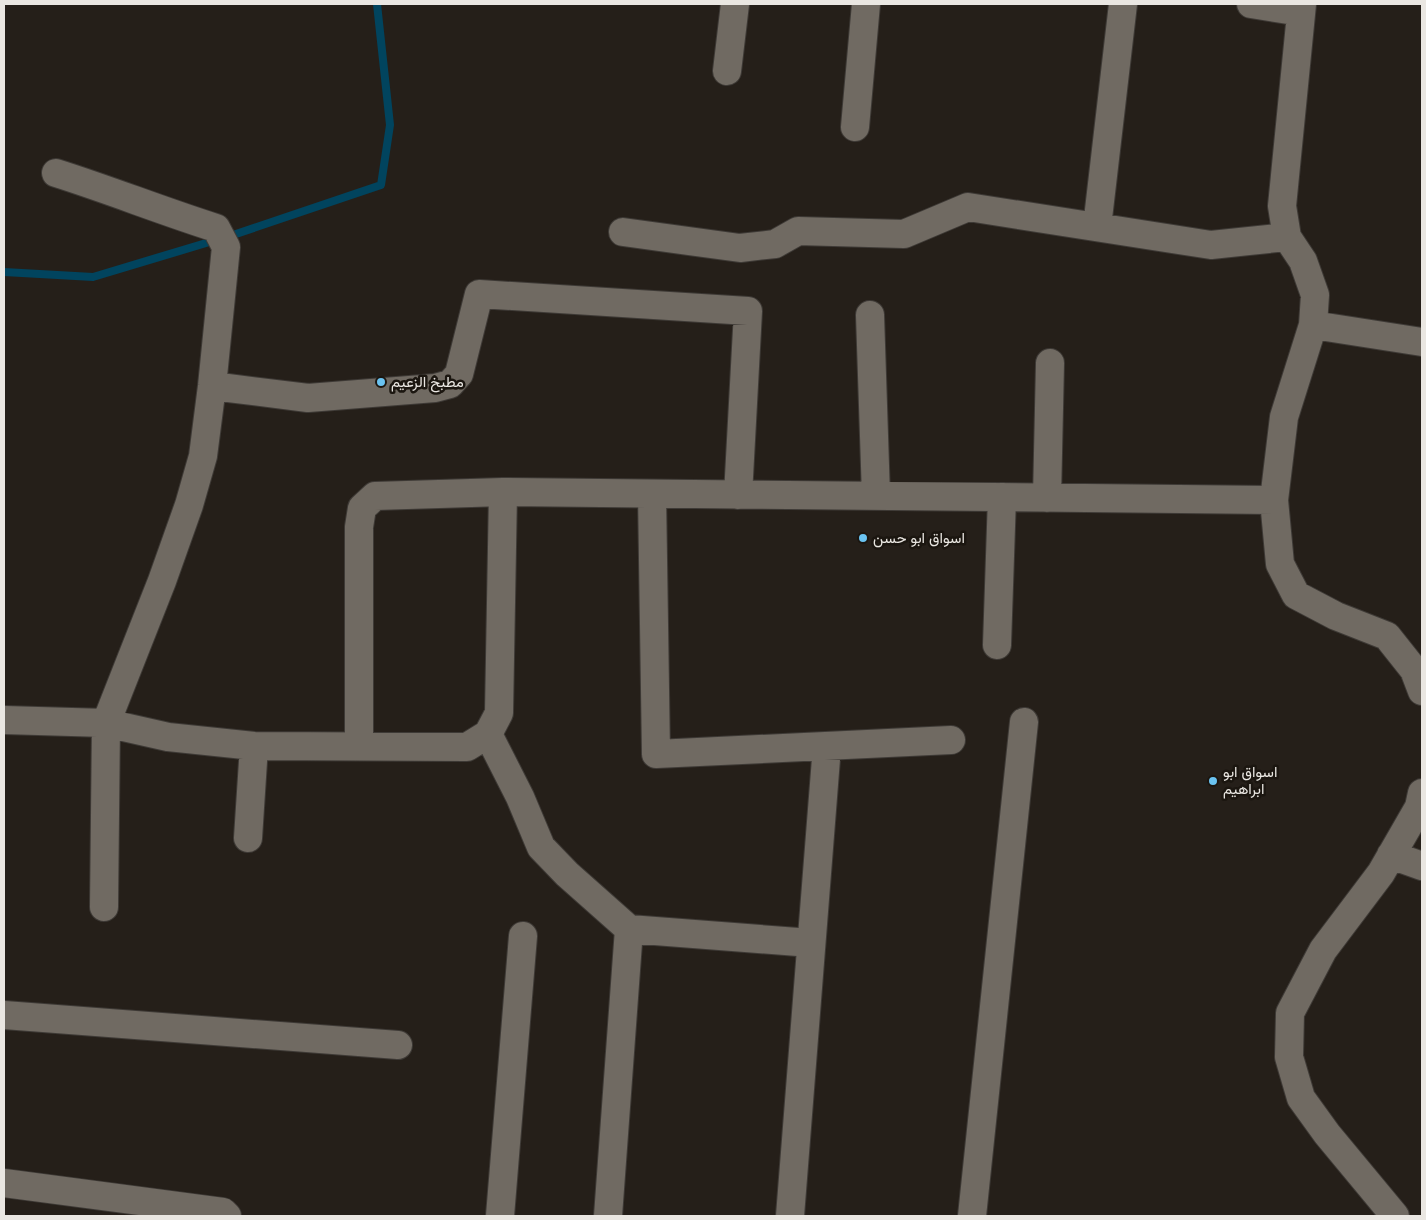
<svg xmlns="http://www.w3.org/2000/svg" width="1426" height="1220" viewBox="0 0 1426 1220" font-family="'DM Sans',Vazirmatn,sans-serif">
<rect width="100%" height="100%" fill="#251f19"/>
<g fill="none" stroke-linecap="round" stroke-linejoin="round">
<path stroke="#01445e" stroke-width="8" d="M227 237 381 185 390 125 377 4
M4 272 93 277 216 240"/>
<defs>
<path id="minor" d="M1251 4 1301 12
M1302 4 1282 206 1287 237 1303 261 1315 295 1313 325 1284 417 1274 500 1280 564 1296 595 1336 616 1387 636 1414 670 1422 691
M727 71 735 4
M855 127 866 4
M56 173C110 190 162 211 216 228L226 247 212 386 203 456 189 505 162 581 106 723 104 907
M1097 227 1123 4
M623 232 740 248 775 244 798 231 904 234 968 207 1211 245 1287 237
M870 315 876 496
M1313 325 1422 342
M212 386 308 398 435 388 450 384 459 374 479 294 748 311 738 495
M652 494 656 754 951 740
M1047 498 1050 363
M997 645 1002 497
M4 720 106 723 168 737 254 746 467 747 488 734 499 713 503 492
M488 734 520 797 541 847 567 874 629 929 608 1216
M359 746V527L362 508 375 496 503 492 1274 500
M248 838 254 746
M1391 855 1422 866
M629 929 811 943
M4 1015 398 1045
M4 1183 223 1212 227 1216
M500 1216 523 936
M790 1216 827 746
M972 1216 1024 722
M1395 1216 1327 1134 1301 1098 1289 1057 1290 1013 1323 950 1381 873 1419 807 1422 793"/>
</defs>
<use href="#minor" stroke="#3e3a36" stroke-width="30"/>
<use href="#minor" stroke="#706a62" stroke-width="28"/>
</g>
<g fill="#6ac3f1" stroke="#1b1610" stroke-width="2">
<circle cx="381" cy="382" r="5"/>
<circle cx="863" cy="538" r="5"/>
<circle cx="1213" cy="781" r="5"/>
</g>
<g text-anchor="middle" stroke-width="5" stroke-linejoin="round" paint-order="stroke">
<g font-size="15" fill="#eae7e2" stroke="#1b1610" text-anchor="start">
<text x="391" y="387">مطبخ الزعيم</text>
<text x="873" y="543">اسواق ابو حسن</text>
<text x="1223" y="777">اسواق ابو<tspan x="1223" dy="17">ابراهيم</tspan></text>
</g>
</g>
<rect width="1426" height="1220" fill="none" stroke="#eae7e2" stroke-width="10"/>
</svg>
